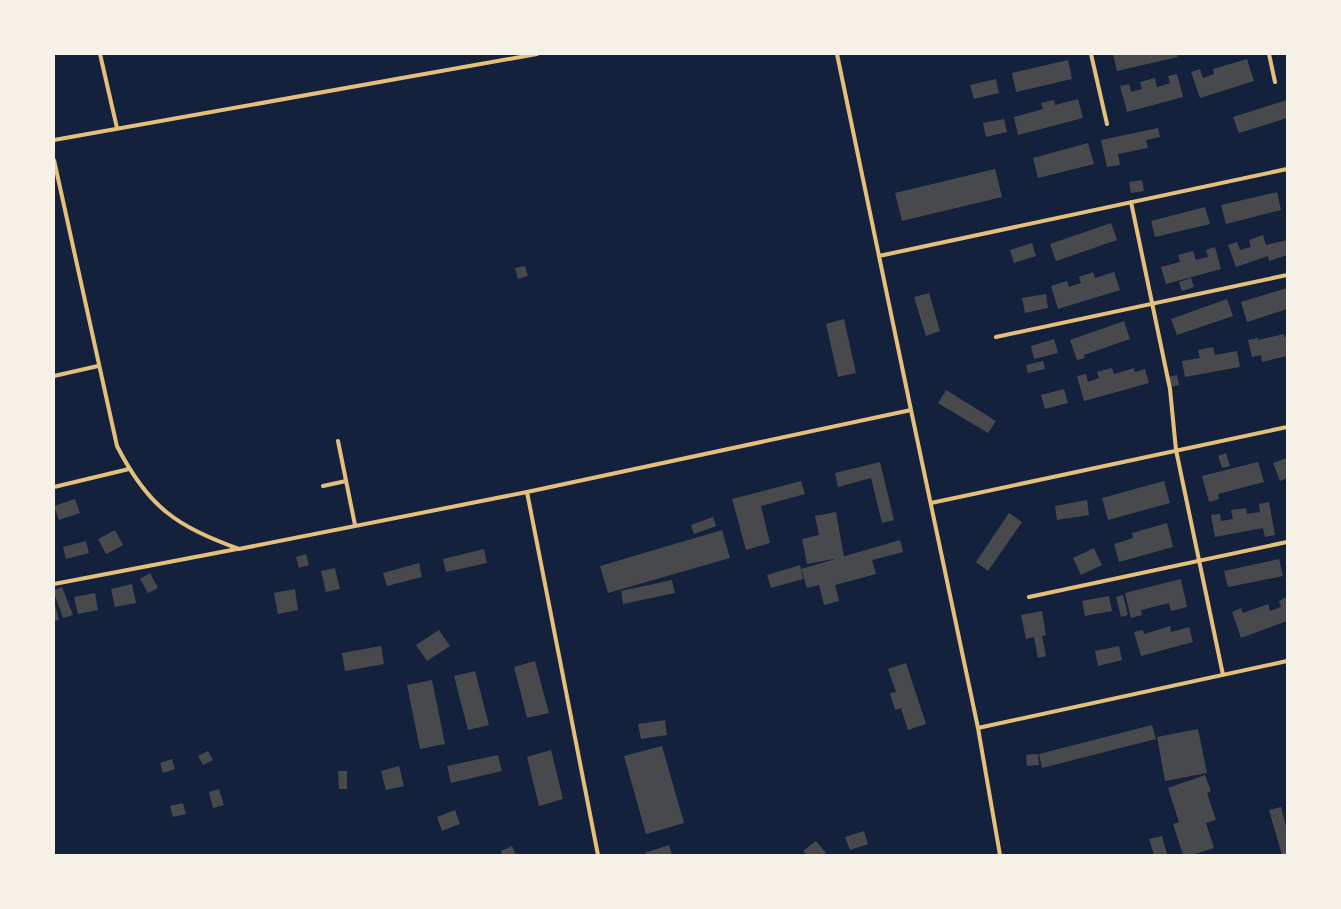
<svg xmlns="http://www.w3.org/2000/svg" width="1341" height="909" viewBox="0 0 1341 909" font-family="'Exo 2',sans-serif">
<rect width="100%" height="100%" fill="#14213d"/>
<path fill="#48494c" d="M1113 54H1177L1178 57 1117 71Z
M1247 59 1254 81 1200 98 1191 72 1200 69 1203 78 1214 74 1213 69Z
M1068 60 1072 79 1016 92 1012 73Z
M1177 74 1183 97 1127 112 1120 86 1129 84 1131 92 1142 89 1140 82 1155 78 1157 87 1170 83 1168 76Z
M996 79 999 93 974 99 970 85Z
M1078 99 1083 118 1018 135 1014 117 1043 109 1041 103 1054 100 1055 105Z
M1287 100V118L1239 133 1233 117Z
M1004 119 1007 132 986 137 983 123Z
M1158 128 1160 137 1146 140 1148 148 1118 154 1120 165 1107 167 1101 140Z
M1088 143 1094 164 1038 178 1033 158Z
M995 169 1002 197 902 221 895 193Z
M1142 180 1144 191 1131 193 1129 182Z
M1277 192 1281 210 1226 224 1221 205Z
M1205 207 1210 224 1155 237 1151 221Z
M1111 223 1117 240 1056 261 1050 244Z
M1263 235 1266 245 1287 240V255L1269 261 1268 256 1236 267 1228 245 1237 242 1240 250 1251 247 1249 240Z
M1032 243 1036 256 1014 263 1010 250Z
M1215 247 1221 269 1166 284 1161 267 1180 262 1178 255 1193 251 1196 260 1208 257 1206 250Z
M525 266 528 276 518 279 515 268Z
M1093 272 1095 278 1114 272 1120 290 1058 309 1051 286 1067 281 1069 287 1081 283 1079 277Z
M1191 278 1194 287 1182 291 1179 282Z
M1287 288V309L1247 322 1241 302Z
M929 293 940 331 926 336 914 297Z
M1046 294 1048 308 1025 313 1022 298Z
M1227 299 1233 316 1177 335 1171 319Z
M844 319 856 373 838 377 826 324Z
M1124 321 1130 339 1084 355 1085 358 1077 360 1070 340Z
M1284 334V337L1287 336V356L1262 362 1261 355 1252 357 1248 340 1258 338V340Z
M1054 339 1058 353 1034 359 1031 346Z
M1213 347 1215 355 1237 351 1240 367 1185 377 1182 361 1200 358 1198 350Z
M1043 361 1045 369 1028 373 1026 365Z
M1112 368 1114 374 1134 368 1135 372 1145 369 1149 383 1084 401 1077 376 1086 374 1088 382 1099 378 1097 372Z
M1177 375 1179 385 1171 387 1168 377Z
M1064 389 1068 403 1045 409 1041 395Z
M946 390 996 421 988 433 938 403Z
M1226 453 1230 466 1222 468 1218 456Z
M1287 458V478L1280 481 1273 463Z
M880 462 894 520 882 523 871 478 838 487 835 473Z
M1258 462 1264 482 1218 494 1219 499 1209 502 1202 476Z
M801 481 805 494 761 506 770 543 746 550 732 499Z
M1164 481 1170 503 1108 520 1102 498Z
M75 499 80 513 59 520 54 506Z
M1087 500 1089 515 1057 520 1055 506Z
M1269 502 1275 535 1265 537 1263 528 1215 537 1211 515 1220 514 1221 521 1233 519 1231 510 1246 508 1247 514 1260 512 1259 504Z
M836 512 844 557 807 564 802 539 819 535 815 516Z
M1009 513 1022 522 988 571 976 562Z
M713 517 716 526 694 534 691 525Z
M1167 523 1173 547 1119 562 1114 544 1133 538 1132 533Z
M115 530 123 545 106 554 98 539Z
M722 530 730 558 608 593 600 566Z
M900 540 903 552 872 560 876 574 835 585 839 601 824 605 819 585 807 588 801 569Z
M86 541 89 553 66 559 63 547Z
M1094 548 1102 565 1081 575 1073 558Z
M484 549 487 563 446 572 443 559Z
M306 554 309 565 299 568 296 557Z
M1279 559 1283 576 1228 587 1224 571Z
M419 563 422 577 387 586 383 573Z
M800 565 803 579 771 588 767 575Z
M335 568 340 589 326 592 321 571Z
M150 573 158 588 148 593 140 579Z
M1181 579 1187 607 1171 611 1169 603 1141 610 1142 615 1131 618 1125 593Z
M672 580 675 593 623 604 621 591Z
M132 584 136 603 115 607 111 589Z
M62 587 73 615 63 618 54 593V590Z
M295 589 298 610 278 614 274 593Z
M95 593 98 610 78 614 74 597Z
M1123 595 1128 615 1121 617 1116 597Z
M1109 596 1112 611 1085 616 1082 601Z
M1287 597V621L1241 638 1232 612 1241 608 1243 613 1268 604 1270 611 1281 607 1279 601Z
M54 600 59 620 54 621Z
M1042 611 1046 635 1042 636 1046 656 1038 658 1034 637 1026 639 1021 615Z
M1170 626 1171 632 1189 627 1193 642 1141 656 1134 632 1143 630 1144 634Z
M439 630 450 646 427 661 416 645Z
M381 646 384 664 345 671 342 653Z
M1119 646 1122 660 1098 666 1095 651Z
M535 661 549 713 527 718 514 667Z
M906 663 926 724 908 730 901 708 895 710 890 693 896 692 888 669Z
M475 671 489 725 468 730 454 676Z
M432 680 445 744 420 749 407 685Z
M665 720 667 735 641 739 638 724Z
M1152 725 1156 739 1042 768 1039 754Z
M1198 729 1207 773 1165 781 1157 737Z
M662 746 684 823 646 834 624 756Z
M551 750 563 799 539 806 527 757Z
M208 751 213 760 203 765 198 756Z
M1038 754 1039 765 1027 766 1026 755Z
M498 755 502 771 451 783 447 766Z
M172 759 175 769 163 773 160 763Z
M399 766 404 786 386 790 381 771Z
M338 771H347V789H339Z
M1205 775 1211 791 1207 793 1216 820 1206 823 1214 848 1192 855H1183L1173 824 1179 822 1168 788Z
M219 789 224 805 213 808 209 792Z
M183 803 186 814 173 817 170 806Z
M1281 807 1287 830V855H1282L1269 810Z
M455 810 460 824 442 831 437 817Z
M864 831 868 844 850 850 845 837Z
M1162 836 1167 854 1154 855 1149 839Z
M816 841 826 853 823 855H807L803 851Z
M669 845 672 855H646L645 853Z
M512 846 516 855H502L501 851Z"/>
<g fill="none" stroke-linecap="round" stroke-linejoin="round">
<path stroke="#e5c07b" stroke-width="4" d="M100 54 117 128
M1091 54 1107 124
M1269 54 1275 82
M54 140 537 54
M54 160 117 446C148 507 176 526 239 549L527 492 911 410 837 54
M1131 202 1170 389 1176 450 1223 675
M879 256 1287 169
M996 337 1287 275
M54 376 98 366
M911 410 978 728 1000 855
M338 441 355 525
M323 486 346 481
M54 487 129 469
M527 492 598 855
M931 503 1287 427
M54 584 237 549
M1029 597 1287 542
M978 728 1287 661"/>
</g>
<rect width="1341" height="909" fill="none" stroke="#f6f1e7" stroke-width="110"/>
</svg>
